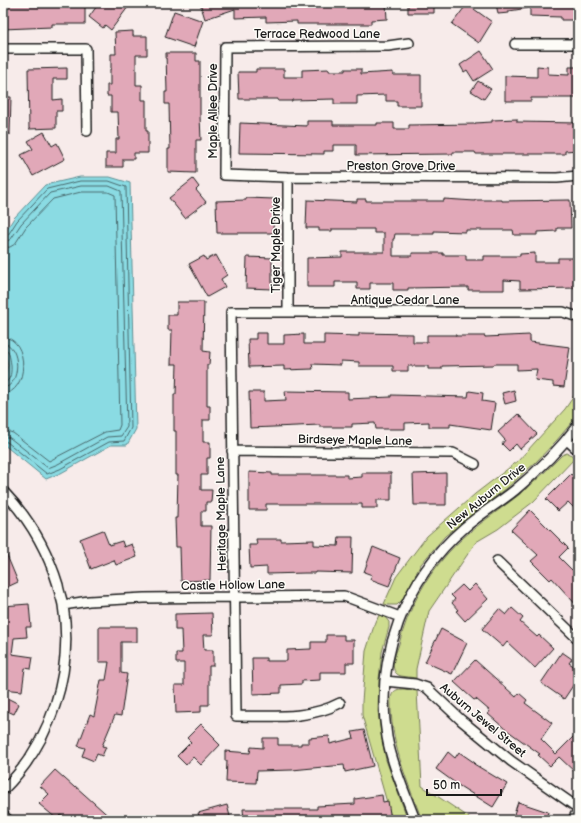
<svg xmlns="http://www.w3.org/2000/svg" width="581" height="823" viewBox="0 0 581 823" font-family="'Balsamiq Sans',sans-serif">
<rect width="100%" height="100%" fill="#f7ebea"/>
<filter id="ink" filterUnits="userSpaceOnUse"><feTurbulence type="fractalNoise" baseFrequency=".025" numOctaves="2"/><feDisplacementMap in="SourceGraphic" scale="8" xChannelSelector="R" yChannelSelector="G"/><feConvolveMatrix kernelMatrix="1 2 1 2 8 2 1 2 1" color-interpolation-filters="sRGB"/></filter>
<g filter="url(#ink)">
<path fill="#cedc8f" stroke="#757c56" d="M578 390V415L557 440 535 463 507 488 445 536 421 564 403 599 397 605H389L384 604 396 577 427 536 475 494 518 461 565 409Z
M567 453 576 457 533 502 498 529 476 542 429 611 416 669V678C411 677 406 677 401 676 387 672 396 653 399 644 408 610 424 580 447 554 468 530 496 513 520 494 535 482 549 468 562 455Z
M379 615 385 617 389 622V627L382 652 379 679 378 711 381 734 386 760 408 820H392L362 715V702L366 651 373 629Z
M404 689 417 691 422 786 473 820H422C408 783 392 747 391 708 391 703 390 697 393 693 396 689 400 689 404 689Z"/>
<path fill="#8adbe3" stroke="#5e8f93" d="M80 177H110L130 183 136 429 127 445H111L61 473 46 479 3 444V385L8 365 3 346V235L14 218 45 185Z"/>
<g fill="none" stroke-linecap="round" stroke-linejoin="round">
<path stroke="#48686c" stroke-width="1" d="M3 237 8 235 17 221 47 189 80 181H109L126 187 131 428 124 441 109 442 60 469 47 474 7 442 3 441
M3 242 7 241 11 239 21 224 50 193 81 186H109L121 191 127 427 121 436 107 437 58 464 48 468 10 438 3 436
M3 248 10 247 15 244 26 227 53 199 81 192H108L115 195 120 425 118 430 105 432 49 461 13 433 3 430
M3 337C30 338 29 393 3 394
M3 343C22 345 21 387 3 388
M3 348 8 351C11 359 15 382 3 383"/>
</g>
<path fill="#e1a8b8" stroke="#1c1c1c" d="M3 3H85V24H52V27L3 29Z
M99 3H131L111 30 105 25 103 28 89 17Z
M200 3H386L387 19 371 20V24H297V21L266 22V17L235 18V9L205 19Z
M408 3H434V13H408Z
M496 3H528V8L509 11V13L498 14Z
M530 3H578V20H561V17L530 16Z
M467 4 492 22 479 43 452 24Z
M174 11 203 21 194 47 165 37Z
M133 31V36H147V55H136V85H142V100H146V131H148V153H134V159H123V167H106V153H116V139H119L118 112H111V96H107V85H110V69H111V54H116L115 32Z
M481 51 493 69 474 81 467 70 464 72 460 65Z
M166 53H196V61H200V116L201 140H196V173L168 172V149H170L169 104H165V92H167Z
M537 66 548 67V74L569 75V67H578V98H531V101H505V76L537 77Z
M67 68V79H53V100L62 99V111H56V128L29 129 28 69Z
M256 69H284V77H302V70L329 69V71H345V69H361V74L393 72V75H421V106H397V101H386V95L357 96V104H334V99L292 100V101H278V99H239L238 72H256Z
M478 81 491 89 484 99 471 91Z
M3 97H11L10 135 3 122Z
M517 119V122L578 123V150L565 151V154H476L475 152H453V154L356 155V145H333V151H324V154L239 153 240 123 307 126V121H333V125H377V123H394V129H409V125L475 124V123L492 122V120Z
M44 132 52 146 57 143 65 159 33 176 21 155 33 149 28 141Z
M193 179 199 187 196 190 206 202 185 218 169 198Z
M246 198 274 199 273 233H217L216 201 246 200Z
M357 199H366V201H444V199L475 201V200H502V201L570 200 571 228H557V231L537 232V235H514L513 230H466V232L434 231V234H395L394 239H393V256H412V253H443V255H466V260H484V256H520V254L535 253V262H558V258H578L577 288 520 289V281L504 280V290H468V287L408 288V290H393V283H370V289H357V282H335V287H307V258L342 257V252H384V233H374V229H332V231H319V228H306L307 200 357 202Z
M216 255 227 275 221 279 225 287 207 297 189 264 204 256 206 260Z
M247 257 272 258V289L246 288Z
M177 302H204L203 351 210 352 209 365H207V406H210V420H203V442H210V458H207V475H201V490H212L211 502H206V511H201V526H211L210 580 181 581 180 547H176L175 518H177L178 475H176V431H174V394H176L177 364H171L172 330H168V315H177Z
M256 333H267V344H284V335L304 334V344H324V335L359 336V333L413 334V342H427V335H456V336H485V337L530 335V342L570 347 564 387 553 386V382L535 380 537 369 517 370V364H494V365L442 366V369H428V366H408V371H393V366H359V362L341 361V365L312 364 313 369 284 370V366L249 367 248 339H256Z
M514 390 516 401 505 404 502 393Z
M285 391 348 392V399L391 397V395L468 397 469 391 483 393 482 401 495 403 491 430 450 424V427H429V422L405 423V429H376L375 423 352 424V427H320V425L250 428 249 392H264V401L286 400Z
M518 414 537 434 520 449 516 444 509 451 502 444 505 440 498 432Z
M249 472 272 473V475H347V478L362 477V473H391V500H377V508H362V504H266V510H249Z
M446 473V505H414L413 474Z
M571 474 578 481V504L574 508 568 502 558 511 546 499Z
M530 510 568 548 559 557 572 570 578 565V607L552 578 550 580 531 561 538 555 511 530Z
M103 530 109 545 122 541 124 547 132 544 137 557 116 565 114 560 91 569 80 539Z
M339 537H353L352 573 316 572V573H305L267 574V567L250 568 249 545H257L256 539H281V541L314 540V545L338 546Z
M3 546 18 582 3 589Z
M373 547 400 558 389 586 370 579 372 575 364 572Z
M475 584 488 599 465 621 456 611 458 610 452 603 455 599 451 595 462 585 468 591Z
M29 604 31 627H26L27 637 14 638 12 654 33 657 31 669 25 668 22 691 3 689V606Z
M512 608 523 618 520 622 537 637 539 635 553 648 535 668 507 642 503 647 482 629 499 609 506 615Z
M212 613 213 635H203L204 650H213V666H209V705H201V712L176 713 175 685H184V663H176V653H182L181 630H175V614Z
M99 627H137V642H121V673L127 674 121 716 115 715 102 746 106 747 102 756 97 754 94 761 82 756 85 748 78 746 90 714 94 716 101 680H106L109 662H99Z
M441 629 467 643 452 674 425 662Z
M326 635H344V640H354V663H346V672H320V680L302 681V684L281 685V693L253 694 252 658H266V661H287V650L311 649V642H326Z
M562 652 572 659 569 663 578 669V678L564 699 541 683Z
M475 660 516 697 519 693 527 700 525 703 552 723 541 739 556 754 578 732V775L559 757 550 766 538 755 540 754 504 728 488 714 490 711 476 699 474 700 454 682Z
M3 696 19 704 14 714 3 709Z
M201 724 215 738 214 739 220 745 201 765 193 757 186 765 177 756 191 742 187 738Z
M364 730 373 766 345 772 344 765 292 770 257 771 256 783 226 782 227 761H225V751L250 753 251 747 263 748V738H278V745H301V743H309V738L329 736 330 744 354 738 352 732Z
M448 752 455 758 459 752 475 763 474 764 507 784 493 807 458 785 436 769Z
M55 770 74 787 75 786 113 820H67L61 815 57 819 39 804 49 794 40 786Z
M382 795 383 802 388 801 391 820H244L243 809H317V806L355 804V799Z
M518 802 548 812 546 820H512Z
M227 805 231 820H200L198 813Z"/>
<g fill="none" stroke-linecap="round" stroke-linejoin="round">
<defs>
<path id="street" d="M409 43 388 46 225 47 224 175 288 177 557 178 578 176
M515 44H578
M3 49H86L87 131
M288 177V312
M567 440 578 450
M232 451 453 453 475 464
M3 491C29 518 47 549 58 585 59 592 62 599 63 605 74 672 51 743 3 790
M497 561 578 639
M63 605 89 601 144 598 344 596 400 617
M385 681 415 684 427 688 461 720 511 761 578 808
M340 703C308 720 271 716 236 716L231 312H563L578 317
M3 815 8 820
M415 820C405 793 392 765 387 737 374 659 405 579 464 528 480 514 499 503 515 490 538 471 560 449 578 425
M573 820 578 810"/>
</defs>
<use href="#street" stroke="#1c1c1c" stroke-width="12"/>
<use href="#street" stroke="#fdfcf7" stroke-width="9"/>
</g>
</g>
<g text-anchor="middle" stroke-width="3" stroke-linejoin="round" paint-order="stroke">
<g font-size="12" fill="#1c1c1c" stroke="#fdfcf7">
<text x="317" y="38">Terrace Redwood Lane</text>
<text transform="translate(213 111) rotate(-90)" y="4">Maple Allee Drive</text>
<text x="401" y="170">Preston Grove Drive</text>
<text transform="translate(276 245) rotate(-90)" y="4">Tiger Maple Drive</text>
<text x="405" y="304">Antique Cedar Lane</text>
<text transform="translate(355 440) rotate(1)" y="4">Birdseye Maple Lane</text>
<text transform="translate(486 496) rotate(-39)" y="4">New Auburn Drive</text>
<text transform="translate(221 514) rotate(-91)" y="4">Heritage Maple Lane</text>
<text transform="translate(233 585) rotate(-1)" y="4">Castle Hollow Lane</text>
<text transform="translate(483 720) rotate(40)" y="4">Auburn Jewel Street</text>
</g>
</g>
<rect width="581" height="823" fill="none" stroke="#fdfcf7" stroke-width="16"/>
<rect x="8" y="8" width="565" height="807" fill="none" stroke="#1c1c1c" stroke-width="1.5" filter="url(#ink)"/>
<path d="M427 789v6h74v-6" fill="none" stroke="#1c1c1c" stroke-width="2"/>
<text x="433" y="789" font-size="12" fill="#1c1c1c" stroke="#fdfcf7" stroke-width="3" paint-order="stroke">50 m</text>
</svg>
